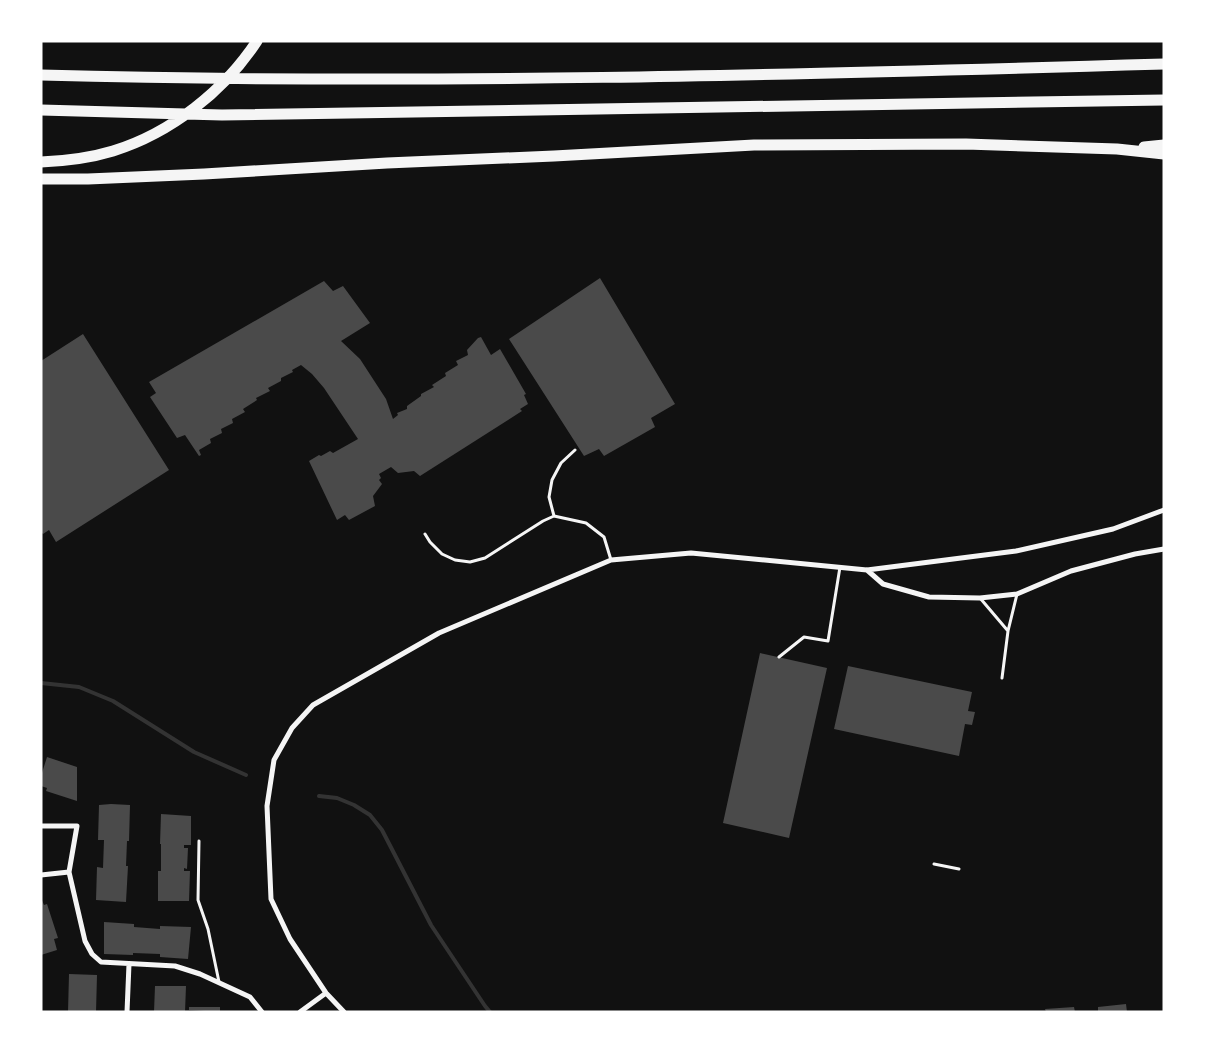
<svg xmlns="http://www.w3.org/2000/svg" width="1205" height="1053" viewBox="0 0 1205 1053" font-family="'IBM Plex Sans',sans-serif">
<rect width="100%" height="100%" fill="#111"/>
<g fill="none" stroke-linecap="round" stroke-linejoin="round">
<path stroke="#333" stroke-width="4" d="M41 683 79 687 113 701 194 752 246 775
M319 796 337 798 354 805 370 815 382 830 431 925 485 1006 490 1012"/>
</g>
<path fill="#4a4a4a" d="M600 278 675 404 651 418 655 427 604 456 599 449 584 456 509 339Z
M324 281 333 291 343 286 370 323 341 341 360 359 386 399 393 419 398 415 397 413 407 409V406L421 396V394L434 387 432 385 446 376 445 373 458 365 456 361 468 355 467 350 478 338 481 337 491 355 500 349 526 394 524 395 528 404 520 409 522 411 420 476 414 471 398 473 391 467 379 474 381 478 379 480 382 484 373 496 375 506 349 520 345 515 337 520 309 461 319 455 321 456 330 451 333 453 358 439 324 388 312 374 301 365 292 370 293 372 281 378V381L268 388 270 391 256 398 257 400 243 409 245 412 232 419 233 423 221 429 222 433 210 439 211 443 199 450 201 455 199 456 185 435 177 438 150 397 156 393 149 382Z
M83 334 169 470 56 542 49 530 43 534 41 532V361Z
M760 653 827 668 789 838 723 823Z
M848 666 972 692 968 711 975 712 972 725 965 724 959 756 834 729Z
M47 757 77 767V801L46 791 47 788 41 786V776Z
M111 804 130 805 129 841H127L126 866H128L126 902 96 900 97 867 103 868 104 840H98L99 805Z
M161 814 191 816V845H184V848H188L187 869 184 868V871H190L189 901H158V871H161V844H160Z
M41 898 44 905 47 904 58 938 54 939 57 950 41 955Z
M104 922 134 924V927L160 929V926L191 927 188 959 160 957V954L133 953V955L104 954Z
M69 974 97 975 96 1012H68Z
M155 986H186L185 1012H154Z
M1126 1004 1127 1012H1098V1007Z
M189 1007H220V1012L189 1010Z
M1074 1007 1075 1012H1046L1045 1009Z"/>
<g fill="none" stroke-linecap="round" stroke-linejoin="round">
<path stroke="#f5f5f5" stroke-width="3" d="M554 516 549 497 552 480 561 463 575 450
M425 534 430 542 442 554 455 560 470 562 485 558 543 521 554 516 586 523 604 537 611 560
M980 598 1008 631
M779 657 804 637 828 641 840 567
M1002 678 1008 631 1017 594
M199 841 198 900 208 929 219 982
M934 864 959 869"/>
<path stroke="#f5f5f5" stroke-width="5" d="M867 570 883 584 929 597 980 598 1017 594 1071 571 1135 554 1164 549
M41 826H77L69 872 85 941 92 954 101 962 175 966 200 974 250 997 262 1012
M41 875 69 872
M127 1012 129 964
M300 1012 326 993
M344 1012 326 993 290 939 271 899 267 806 274 760 292 728 313 705 439 633 611 560 691 553 867 570 1016 551 1113 529 1164 510"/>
<path stroke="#f5f5f5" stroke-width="11" d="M41 75C415 85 790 75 1164 64
M41 110 222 115 1164 100
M1144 147 1164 145
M41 162C65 161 90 158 113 151 171 133 224 91 257 41
M41 179H88L204 174 387 163 554 156 754 145 966 144 1117 149 1164 154"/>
</g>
<rect width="1205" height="1053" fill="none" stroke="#ffffff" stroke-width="85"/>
</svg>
